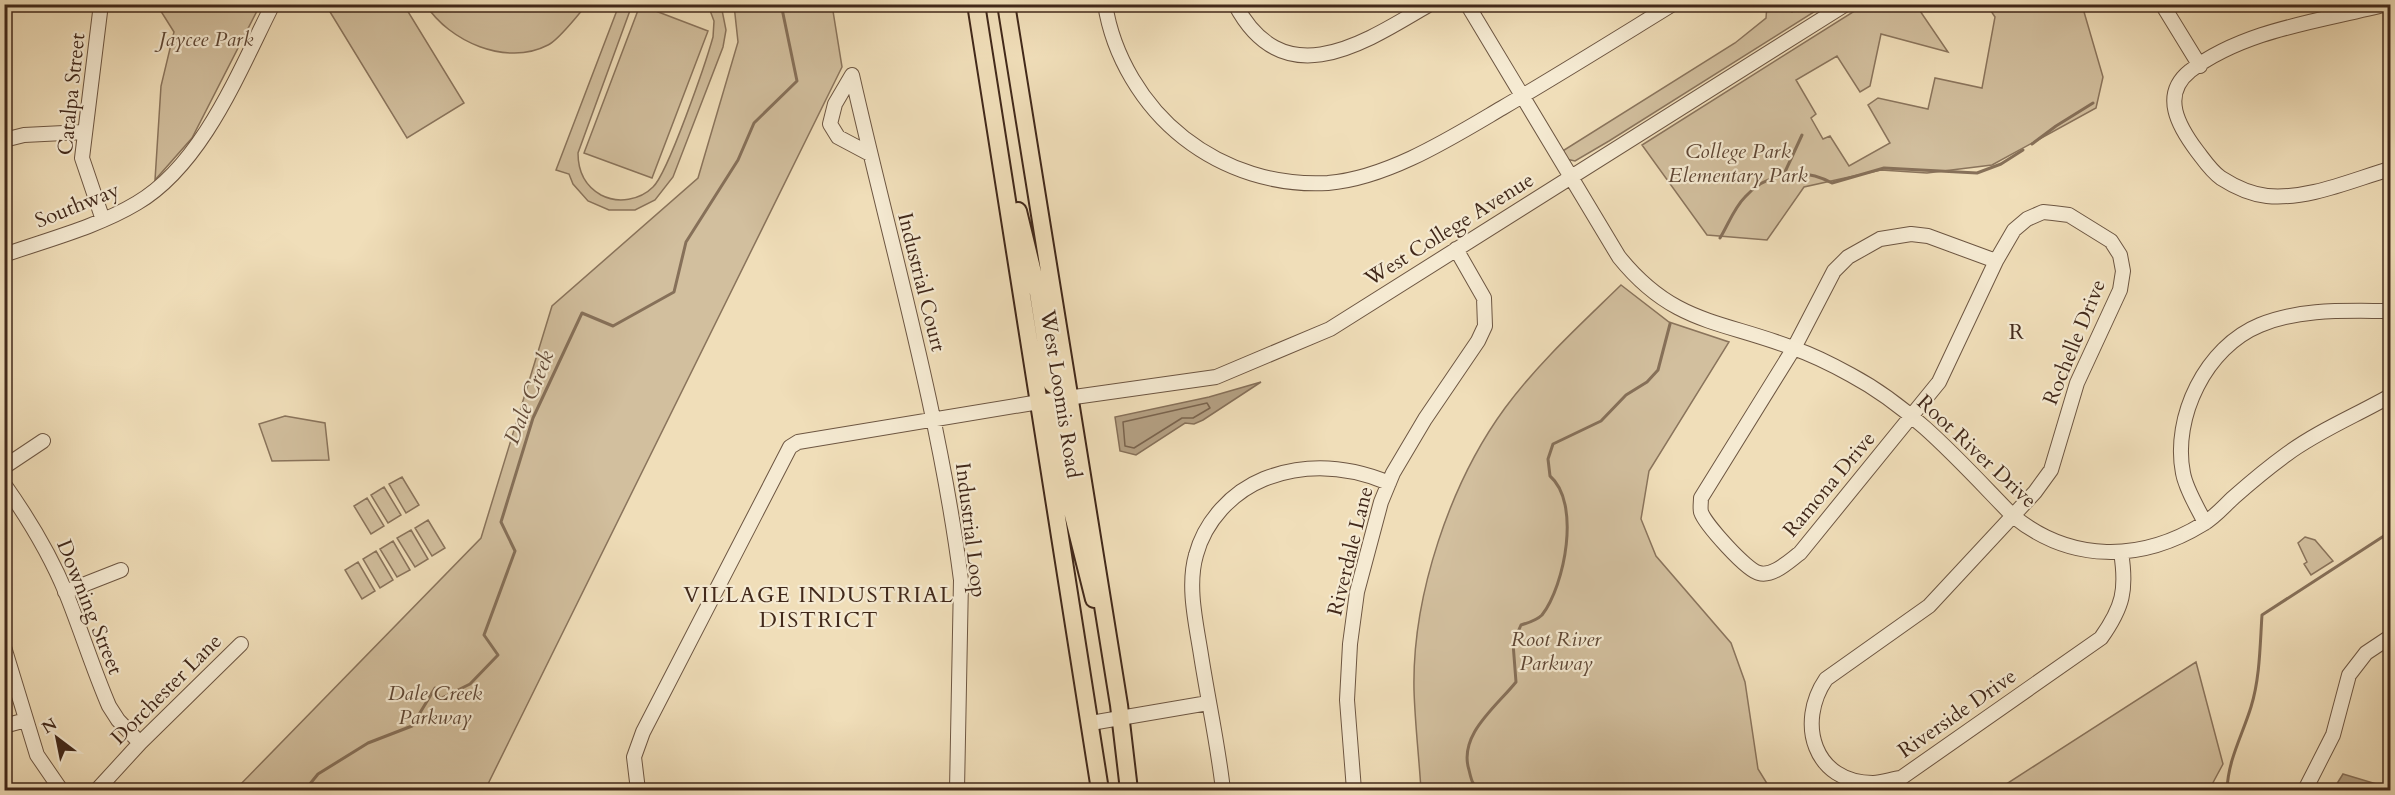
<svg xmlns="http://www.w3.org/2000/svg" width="2395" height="795" viewBox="0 0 2395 795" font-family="Cardo,serif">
<rect width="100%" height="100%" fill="#f0deb9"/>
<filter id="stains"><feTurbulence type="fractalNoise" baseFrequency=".00333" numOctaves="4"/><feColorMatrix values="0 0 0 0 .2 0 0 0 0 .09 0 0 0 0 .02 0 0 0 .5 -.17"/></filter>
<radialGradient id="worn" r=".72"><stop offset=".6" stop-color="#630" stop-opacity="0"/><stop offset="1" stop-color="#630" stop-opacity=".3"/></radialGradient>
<path fill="#d2bf9e" stroke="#8a745c" stroke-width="1.5" d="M157 5H260L192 138 155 180 161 86 174 32Z
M331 5H404L464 103 407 138 327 7Z
M426 5H587C577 15 560 39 548 45 506 67 449 41 426 5Z
M619 5H632L578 153C578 171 585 186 601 195 618 204 640 200 653 187 668 173 706 62 713 37L714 21 708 5H721L726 30 723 47 673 177 655 200 635 210H609L588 201 573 184 569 174 556 170Z
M640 5 708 31 652 178 584 153Z
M734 5H832L842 67 485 790H235L481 538 552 306 698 178 738 42Z
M1767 5H1825L1609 141 1575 161 1566 159 1561 152 1735 43 1766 18Z
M1864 5H1916L1948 52 1881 34 1870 86 1860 92 1837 56 1796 80 1816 114 1811 118 1823 139 1830 136 1849 166 1890 143 1868 105 1878 98 1928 109 1935 78 1982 88 1995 17 1987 5H2082L2103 77 2096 108 1992 165 1927 173 1881 170 1804 187 1767 240 1707 235 1642 145Z
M1621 285 1669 322 1729 342 1649 471 1641 519 1656 556 1731 643 1745 682 1758 769 1771 790H1421C1419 757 1415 724 1414 690 1412 596 1450 483 1505 408 1539 362 1581 324 1621 285Z
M285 416 325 423 329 460 272 461 259 424Z
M402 477 419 505 406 513 389 484Z
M384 487 401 515 388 523 371 495Z
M367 498 384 526 371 534 354 506Z
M428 520 445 548 432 556 415 528Z
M411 530 428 559 415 567 397 538Z
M2305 537 2315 540 2333 561 2311 575 2304 564 2307 562 2298 543Z
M393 541 410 570 397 577 380 549Z
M376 551 393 580 380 588 363 559Z
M358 562 375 591 362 599 345 570Z
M2196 662 2223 764 2209 790H1997Z"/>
<path fill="#b4a083" stroke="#867059" stroke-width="1.5" d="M1261 382 1203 420 1194 424 1185 423 1136 455 1120 451 1115 417 1209 397Z
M2343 774 2390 788V790H2333Z"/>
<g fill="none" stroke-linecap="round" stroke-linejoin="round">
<path stroke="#7a644e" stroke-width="1.5" d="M1207 403 1210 408 1193 418H1182L1134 448 1125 446 1123 422Z"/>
<path stroke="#867059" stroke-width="3" d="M1792 11 1800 4
M2032 144 2056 126 2093 103
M1784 174 1802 135
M1720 238C1728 225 1734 208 1745 197 1767 172 1803 167 1832 183L1884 168 1977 173 2001 164 2023 150
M305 790 318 774 368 743 412 726 435 688 440 699 470 684 498 655 484 635 515 551 501 522 533 418 582 313 613 326 674 292 686 242 738 160 754 123 797 81 781 4
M1479 790C1472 785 1471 778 1469 770 1458 735 1496 707 1516 682L1513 643 1521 625C1528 623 1537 620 1542 615 1565 585 1581 503 1550 476L1548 459 1553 444 1601 421 1626 395 1647 382 1658 370 1670 324
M2227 790C2228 760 2242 736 2251 707 2260 678 2260 645 2262 615L2390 532"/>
<defs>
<path id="minor" d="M101 4 82 158 103 220
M1105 4C1113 56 1143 106 1184 138 1225 170 1276 186 1328 183 1388 178 1451 138 1502 108 1560 74 1616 39 1673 4
M1235 4C1284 97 1364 43 1430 4
M1467 4 1619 257C1673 324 1720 320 1793 348 1813 355 1833 365 1851 375 1915 409 1963 465 2013 516 2071 563 2141 562 2203 524 2215 517 2224 506 2234 497 2251 482 2269 467 2287 454 2318 431 2357 415 2390 396
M2162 4 2200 66
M2387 4C2322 21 2245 29 2190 71 2160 95 2179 127 2197 151 2204 160 2211 171 2221 178 2235 187 2250 194 2267 196 2308 200 2352 180 2390 169
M4 140 24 135 84 132
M870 154 838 137 830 124 835 104 852 75C890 243 939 409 961 580L957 790
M4 255C49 239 97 227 137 203 203 164 239 71 273 4
M1996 261 1928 236 1911 234 1880 239 1848 257 1834 271 1794 348 1701 498C1701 502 1700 508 1701 512 1705 524 1747 571 1759 573 1773 577 1789 561 1800 553L1939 382 1996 261 2014 230 2027 219 2043 212 2053 213 2069 215 2111 241 2120 255 2123 271 2120 290 2077 383 2051 470 2035 492 1929 606 1826 679C1796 723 1814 783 1873 783 1882 783 1892 779 1901 778L2101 638C2123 607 2127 590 2121 552
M4 467 43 441
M4 484C28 518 50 554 66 593 81 630 93 669 109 706L118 720 140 743
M2205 523C2198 508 2186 490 2183 473 2172 417 2206 347 2260 325 2301 308 2347 311 2390 311
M65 592 121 570
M4 647 37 755 61 790
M1091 723 1208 703
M4 726 26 720
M97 790 140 743 241 644
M638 790 634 757 643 732 790 447 798 442 1039 402 1216 377 1330 329 1846 4
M1223 790C1218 745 1208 700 1201 655 1196 623 1187 586 1196 555 1205 521 1232 492 1264 479 1305 463 1348 466 1389 483
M1354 790 1347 700 1350 644 1357 592 1381 502 1393 473 1425 419 1478 341 1485 326 1484 298 1456 249
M2305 790 2333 735 2349 675 2366 653 2390 637"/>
<path id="major" d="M976 4 1100 790
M1006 4 1119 705 1129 790
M1018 211 1038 293 1052 384 1070 397
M1039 402 1050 406 1056 414 1071 507 1094 599"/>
</defs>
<use href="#minor" stroke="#6d5642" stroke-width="16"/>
<use href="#major" stroke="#41281a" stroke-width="20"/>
<use href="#minor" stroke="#f5ead2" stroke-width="14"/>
<use href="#major" stroke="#f0deb9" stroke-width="16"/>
</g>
<g text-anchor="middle" stroke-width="4.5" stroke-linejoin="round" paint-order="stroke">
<g font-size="21" font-style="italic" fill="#5e4634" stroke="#f5ead2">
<text x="206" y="46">Jaycee Park</text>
<text x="1738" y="158">College Park<tspan x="1738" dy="24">Elementary Park</tspan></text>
<text x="1556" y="646">Root River<tspan x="1556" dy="24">Parkway</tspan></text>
<text x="435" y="700">Dale Creek<tspan x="435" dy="24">Parkway</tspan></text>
</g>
<g font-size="21" fill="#41281a" stroke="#f5ead2">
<text transform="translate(71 94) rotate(-84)" y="7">Catalpa Street</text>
<text transform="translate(77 205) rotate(-22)" y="7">Southway</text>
<text transform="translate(1449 229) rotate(-32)" y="7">West College Avenue</text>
<text transform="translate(922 282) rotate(76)" y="7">Industrial Court</text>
<text transform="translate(2074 342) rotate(-68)" y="7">Rochelle Drive</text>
<text transform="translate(1061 394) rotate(81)" y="7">West Loomis Road</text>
<text transform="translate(1977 451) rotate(43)" y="7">Root River Drive</text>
<text transform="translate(1829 484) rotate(-50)" y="7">Ramona Drive</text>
<text transform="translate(971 530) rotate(83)" y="7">Industrial Loop</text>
<text transform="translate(1350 551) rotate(-76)" y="7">Riverdale Lane</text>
<text transform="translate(90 607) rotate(68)" y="7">Downing Street</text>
<text transform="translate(166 689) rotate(-45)" y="7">Dorchester Lane</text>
<text transform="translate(1957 713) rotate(-35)" y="7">Riverside Drive</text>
</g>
<g font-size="22" letter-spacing="1.5" fill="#41281a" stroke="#f5ead2">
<text x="2017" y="339">R</text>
<text x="819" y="602">VILLAGE INDUSTRIAL<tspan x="819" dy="25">DISTRICT</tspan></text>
</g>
<g font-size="22" font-style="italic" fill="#644c3a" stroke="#f5ead2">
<text transform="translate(528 397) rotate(-68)" y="8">Dale Creek</text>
</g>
</g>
<rect width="2395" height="795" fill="none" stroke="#f0deb9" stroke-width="24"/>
<rect x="6" y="6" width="2383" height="783" fill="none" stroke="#41281a" stroke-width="3"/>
<rect x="12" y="12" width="2371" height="771" fill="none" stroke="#41281a" stroke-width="1.5"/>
<g transform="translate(57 738) rotate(328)" stroke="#f5ead2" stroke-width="4.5" paint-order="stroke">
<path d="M0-4.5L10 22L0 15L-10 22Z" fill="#41281a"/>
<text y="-9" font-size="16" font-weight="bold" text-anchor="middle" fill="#41281a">N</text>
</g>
<rect width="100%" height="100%" filter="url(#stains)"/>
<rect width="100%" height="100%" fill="url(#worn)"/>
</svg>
